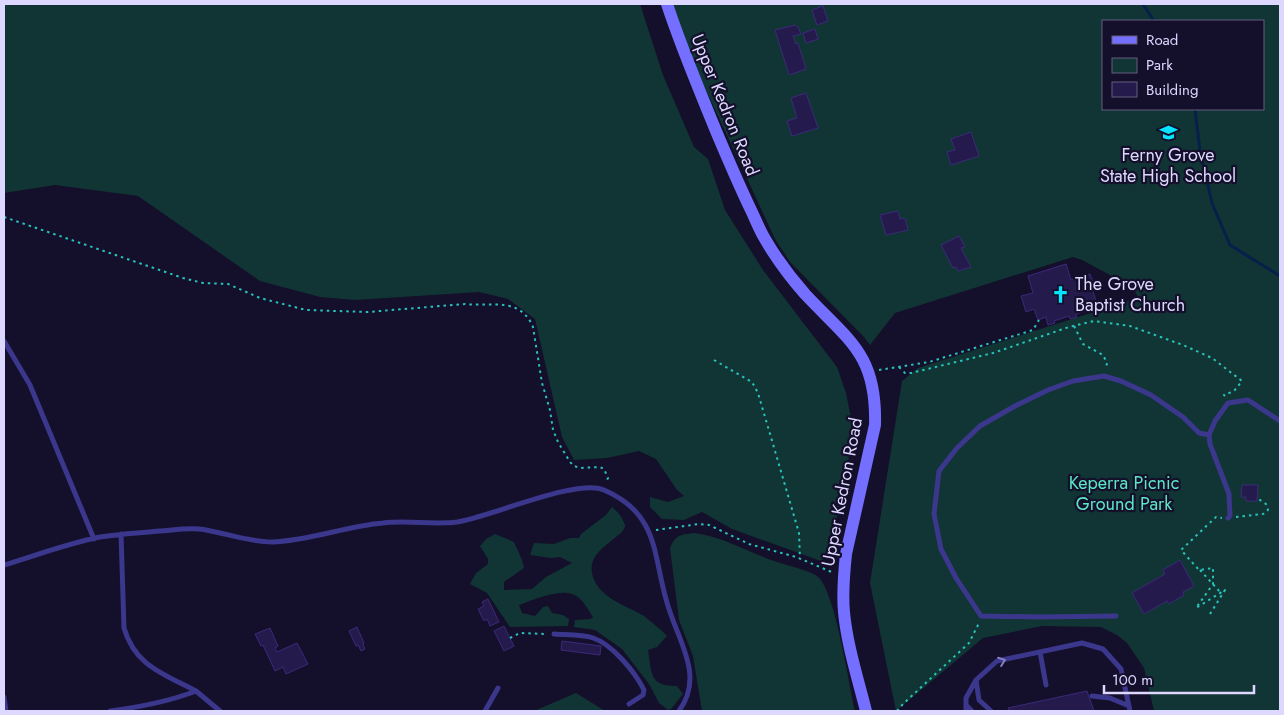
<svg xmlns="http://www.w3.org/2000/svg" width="1284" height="715" viewBox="0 0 1284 715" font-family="Jost,sans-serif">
<rect width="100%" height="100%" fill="#140f2a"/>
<path fill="#113534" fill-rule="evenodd" d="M4 4H640L663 75 694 147 708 159 725 210 763 270 837 367 846 393 852 423 848 465 829 554 821 561 732 529 702 512 684 520 662 519 650 507V497L668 502 684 496 677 490 656 459 639 451 607 458 574 460 562 437 535 319 508 299 479 292 355 300 320 297 260 281 138 196 55 185 4 193Z
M671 4H1280V711H1154L1144 668 1127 643 1117 635 1101 627 1042 626 983 638 896 711 870 583 902 381 918 368 1138 298 1134 288 1082 260 1073 257 895 313 870 345 864 337 790 262 775 239 693 62ZM1103 21H1263V109H1103Z
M612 507C616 510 619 514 622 518 622 519 625 524 625 525 626 537 587 548 592 573 597 598 626 605 644 616 651 622 661 629 667 636L657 647 648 650C652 674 649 686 677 686L683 694 671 709 668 710 659 703 649 684 622 649 595 630 574 627 575 620 590 619 593 617C589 611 585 603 579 598 565 585 534 600 519 605L522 613 535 616 543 607 548 606 552 613 563 615 569 619 568 626 510 627 487 593 470 584 476 573 488 564V559L480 546 486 539 495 534 514 542C517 550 523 559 524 568L504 582V590L532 589 546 577 572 563 560 557 551 558 530 555 534 543 554 544 570 538H579L581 534 606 515Z
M694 533C719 536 743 549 766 558 777 563 809 570 817 576 835 589 849 685 855 711H702L693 656 679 620 670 548C676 534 680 535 694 533Z
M576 693 605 711H534Z"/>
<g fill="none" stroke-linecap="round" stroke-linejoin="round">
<path stroke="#071f4b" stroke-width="3" d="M1143 4 1154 21
M1195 109 1200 151 1212 203 1230 245 1280 276"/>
</g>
<path fill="#251a4c" stroke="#3b2a7a" d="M823 6 828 21 817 25 812 10Z
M795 25 798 27 801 34 793 36 796 44 798 43 806 69 789 75 775 30Z
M815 29 818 39 806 43 803 33Z
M806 93 818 128 792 136 787 121 797 118 791 98Z
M971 132 979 156 951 165 947 152 955 150 951 139Z
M898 211 900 219 905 218 908 230 886 235 880 215Z
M959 236 965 247 961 248 971 267 958 271 956 267 953 268 941 245Z
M1066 264 1071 280 1090 274 1094 285H1091L1098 307 1076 314 1077 317 1070 319 1069 316 1054 321 1055 323 1048 325 1046 317 1038 320 1034 309 1026 312 1021 296 1033 293 1028 276Z
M1242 485H1258L1257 501H1246V497H1241Z
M1180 560 1194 586 1183 592 1184 595 1169 604 1167 601 1144 614 1132 593 1165 574 1163 570Z
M488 599 499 622 490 626 487 619 484 621 478 609 484 606 482 602Z
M504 626 514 646 504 651 494 631Z
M357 627 364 643 363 644 365 649 361 651 358 645 356 646 349 631Z
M270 628 278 646 275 648 277 652 297 643 308 664 286 674 283 667 275 671 263 645 261 646 255 634Z
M562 641 601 646 600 655 561 650Z
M1087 691 1094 711H1009L1008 708Z"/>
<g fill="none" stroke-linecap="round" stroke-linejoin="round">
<path stroke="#28c3bb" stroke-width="2" stroke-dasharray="2.5 4" stroke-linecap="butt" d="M4 217 183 278 203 283 228 284 260 298 306 310 368 312 465 304C490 307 520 296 533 327L542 383 550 410 553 430 558 442 570 462 574 466 580 468 600 467 604 469 608 478 606 482
M1074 326 1083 344 1103 355 1107 363 1106 368
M714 360 752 382 758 393 799 533 800 559
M899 367 905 373H911L993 353 1069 327 1094 321 1130 326 1183 345 1212 358 1242 381 1234 391 1224 395 1225 396
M879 370 929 362 1033 330 1039 320
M1236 517 1263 514 1268 510 1266 504 1257 498
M656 530 699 524 709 525 749 544 796 557 834 573
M1200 570 1220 592
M1210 614 1225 590 1196 608 1213 584V568L1199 570 1181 550 1216 517 1222 518
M510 638 520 633 547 634
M897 711 903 704 969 643 979 623"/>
<path stroke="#3b378c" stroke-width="5" d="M4 341 30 385 94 539
M1228 518 1230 516 1229 494 1210 444 1209 435 1215 421 1228 403 1248 400 1280 421
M121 534 124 628C135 666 164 674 196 691
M4 565C34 556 69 543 100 537 120 534 140 533 160 531 173 530 187 528 199 529 224 532 247 542 272 542 309 541 346 526 383 523 408 520 432 525 457 522 490 517 577 478 604 490 662 515 652 559 669 609 680 644 704 677 679 711
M1116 616 1039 617 981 616 956 578 941 549 934 514 939 471 957 448 980 426 1015 406 1048 390 1073 381 1104 376 1121 381 1151 395 1183 417 1199 433 1209 435
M554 634C567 635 581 634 593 638 612 644 635 672 644 690L643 695 629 704
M1040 652 1046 685
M976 680 979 700 991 711
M1092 696 1110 698 1129 706
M4 697 6 711
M966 705 972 711
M110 711C140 707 168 702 196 691L220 711
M485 711 498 688
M966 711V698L976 680 997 661 1082 643 1103 649 1121 669 1130 711"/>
<path stroke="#746fff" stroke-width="12" d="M667 4C681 47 699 89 716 131 727 157 738 183 750 208 755 218 759 229 765 239 776 258 790 277 805 294 849 341 877 354 875 425L846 554C844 573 842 592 844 612 847 645 858 679 866 711"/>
</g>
<defs><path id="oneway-chevron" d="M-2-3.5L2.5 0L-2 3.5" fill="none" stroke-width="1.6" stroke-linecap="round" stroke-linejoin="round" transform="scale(1.25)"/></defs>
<use stroke="#847fc0" href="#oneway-chevron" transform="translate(1002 661) rotate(-20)"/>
<defs>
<symbol id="school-bare" viewBox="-9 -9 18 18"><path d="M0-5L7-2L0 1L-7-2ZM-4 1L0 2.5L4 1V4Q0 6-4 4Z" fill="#04e3ff" stroke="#140f2a" stroke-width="2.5" paint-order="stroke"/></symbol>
<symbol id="church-bare" viewBox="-9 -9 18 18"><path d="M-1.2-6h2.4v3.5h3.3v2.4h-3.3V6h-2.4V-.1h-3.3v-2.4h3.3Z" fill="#04e3ff" stroke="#140f2a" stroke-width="2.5" paint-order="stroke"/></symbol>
</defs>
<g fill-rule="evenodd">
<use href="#school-bare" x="1156" y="120" width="25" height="25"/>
<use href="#church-bare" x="1048" y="282" width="25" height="25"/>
</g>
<g text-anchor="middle" stroke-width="4.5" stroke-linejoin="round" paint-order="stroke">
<g font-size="18" fill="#ddd8ff" stroke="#140f2a">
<text transform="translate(725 105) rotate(68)" y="6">Upper Kedron Road</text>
<text transform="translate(842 492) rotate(-79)" y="6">Upper Kedron Road</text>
</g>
<g font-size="18" fill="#ddd8ff" stroke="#140f2a">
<text x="1168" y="161">Ferny Grove<tspan x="1168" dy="21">State High School</tspan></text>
<text x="1075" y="290" text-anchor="start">The Grove<tspan x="1075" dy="21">Baptist Church</tspan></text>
</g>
<g font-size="18" fill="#5ce7c6" stroke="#140f2a">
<text x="1124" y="489">Keperra Picnic<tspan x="1124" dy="21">Ground Park</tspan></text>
</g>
</g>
<rect width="1284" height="715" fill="none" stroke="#ddd8ff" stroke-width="10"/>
<rect x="1102" y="20" width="162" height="90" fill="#140f2a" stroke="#645f7f"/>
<rect x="1112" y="36" width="25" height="8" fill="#746fff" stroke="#645f7f"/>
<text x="1146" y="45" font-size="15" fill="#ddd8ff">Road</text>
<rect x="1112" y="58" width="25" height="15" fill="#113534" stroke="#645f7f"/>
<text x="1146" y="70" font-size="15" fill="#ddd8ff">Park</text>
<rect x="1112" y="82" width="25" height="15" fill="#251a4c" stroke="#645f7f"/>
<text x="1146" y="95" font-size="15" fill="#ddd8ff">Building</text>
<path d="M1104 685v8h150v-8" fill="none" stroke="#ddd8ff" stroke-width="2.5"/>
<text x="1112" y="685" font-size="15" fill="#ddd8ff" stroke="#140f2a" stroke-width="4" paint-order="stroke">100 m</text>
</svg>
